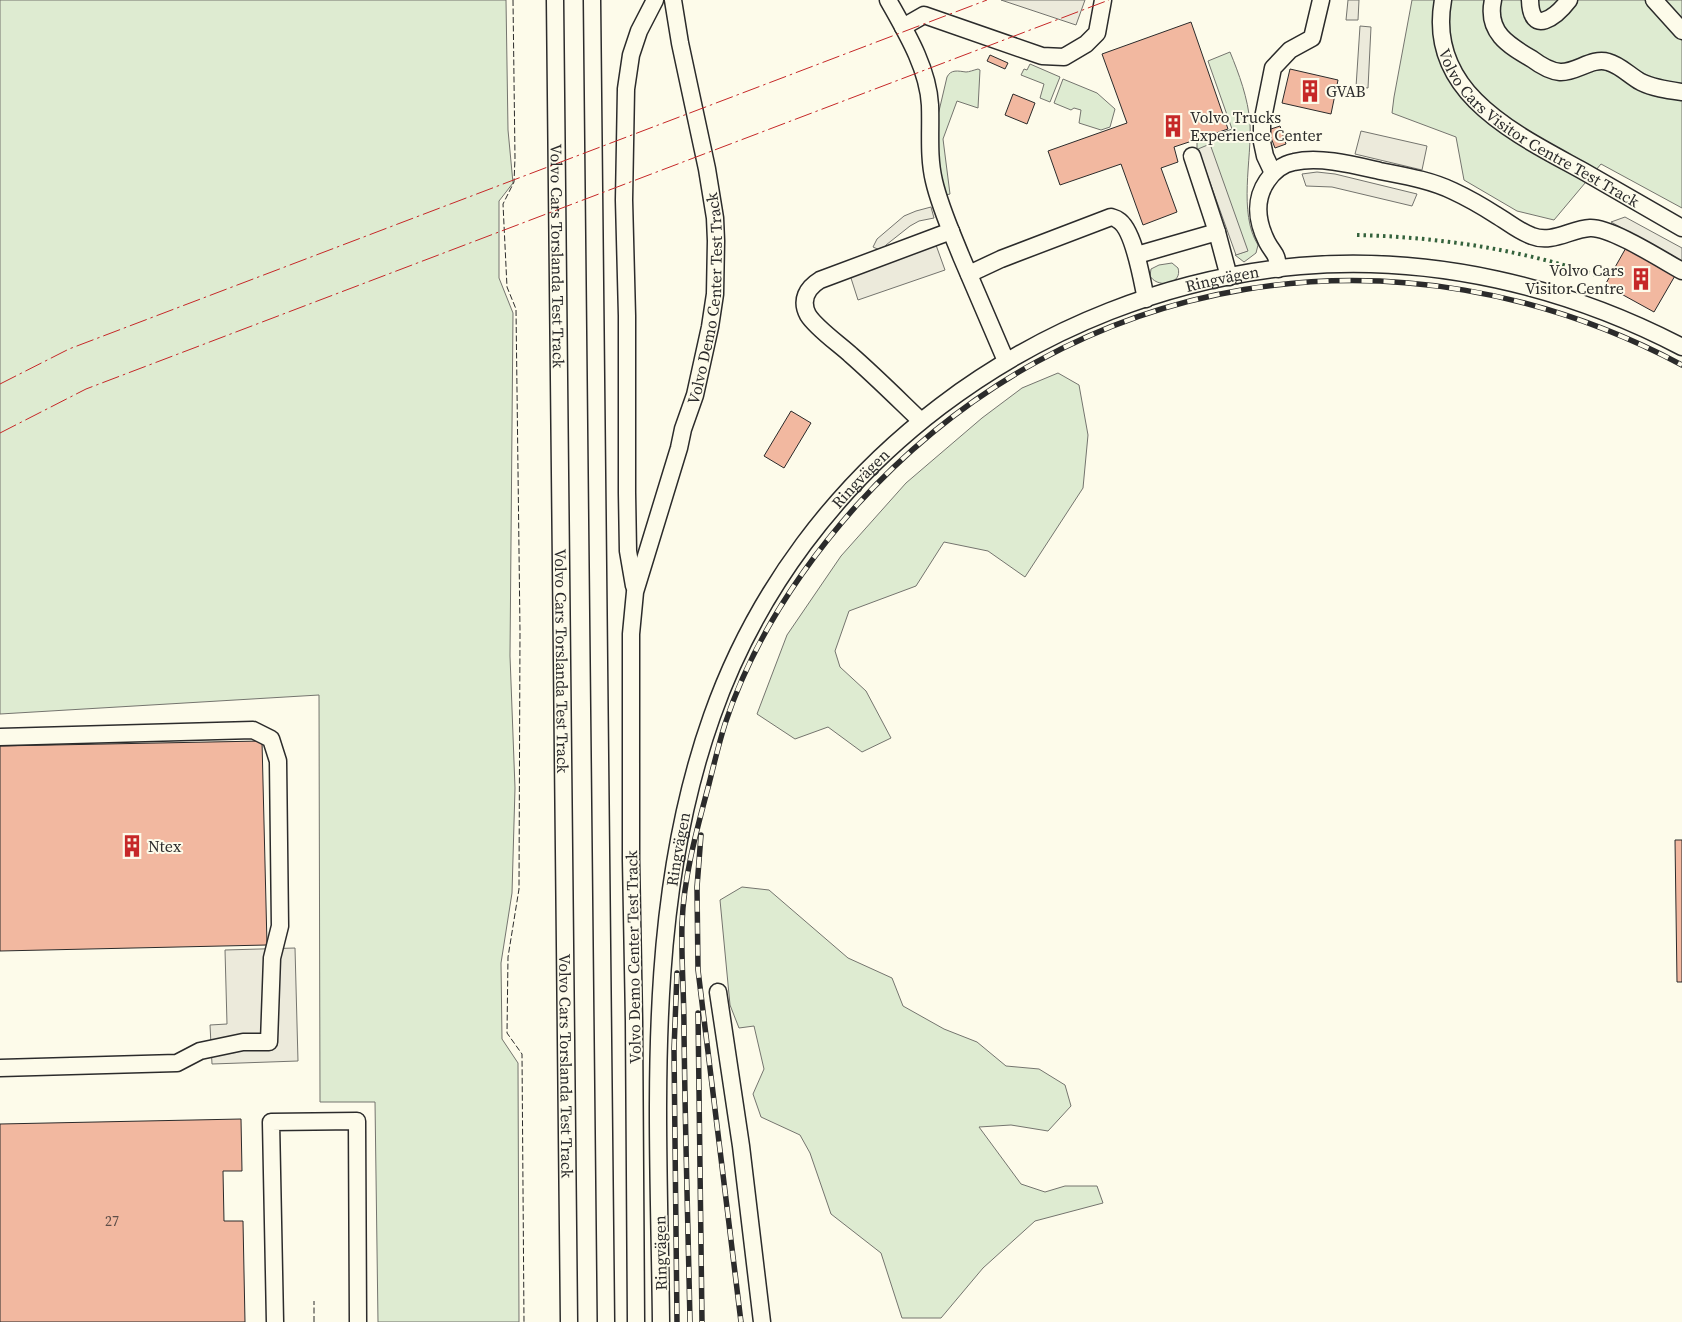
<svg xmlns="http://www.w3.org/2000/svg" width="1682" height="1322" viewBox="0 0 1682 1322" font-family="'Source Serif 4',serif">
<rect width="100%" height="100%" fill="#fdfbea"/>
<path fill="#deebd1" stroke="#74746e" d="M0 0H506L508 130 513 183 499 201V278L513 313 510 656 515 788 512 893 501 963 502 1039 518 1063 519 1322H378L375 1102H320L319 695 0 714Z
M1412 0H1682V208L1601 164 1554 220 1517 211 1464 180 1456 137 1392 113 1394 97Z
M1230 52C1239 74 1248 98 1250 123 1252 159 1238 213 1258 245L1256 253 1244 262 1235 255 1247 251 1197 152V142L1232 129 1208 61Z
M1030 64 1060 77 1050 102 1040 98 1044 84 1021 75 1024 69 1027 70Z
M978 69 980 70 978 108 957 101 943 139 950 194 946 195 941 176 935 128 947 77C951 69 958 71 966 72 969 72 974 70 978 69Z
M1063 79 1097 93 1115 109 1110 127 1101 130 1079 123 1081 110 1074 108 1071 110 1054 103Z
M1172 263 1178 268C1183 284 1158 289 1150 276L1151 269 1159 265Z
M1058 373 1079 385 1088 435 1083 488 1025 577 988 551 944 542 916 586 849 611 835 651 840 667 866 691 891 738 862 752 828 727 795 739 757 714 787 635 841 556 906 483 982 418 1022 388Z
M742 887 769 890 848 958 892 978 903 1006 944 1029 977 1042 1006 1066 1039 1069 1065 1085 1071 1106 1048 1131 1011 1125 979 1127 1021 1184 1045 1192 1065 1186H1097L1103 1203 1035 1221 983 1268 941 1318H902L881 1253 831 1214 810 1153 800 1135 761 1117 753 1094 764 1069 754 1026 739 1028 730 1005 720 900Z"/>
<path fill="#eceadb" stroke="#74746e" d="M1001 0H1085L1076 25Z
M1348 0H1359L1358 20H1346Z
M1360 26 1371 27 1368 88 1356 87Z
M1361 131 1427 146 1422 170 1355 154Z
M1210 144 1248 251 1236 255 1198 149Z
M1317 172 1335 174 1417 194 1412 206 1332 187 1306 186 1302 174Z
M931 207 934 218 919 221 910 226 886 245 884 252 873 247 877 239 904 216 916 211Z
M1625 217 1682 248V261L1611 222Z
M936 245 945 270 858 300 850 275Z
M295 948 298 1061 212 1064 210 1025 227 1024 225 950Z"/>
<path fill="#f2b8a0" stroke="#2b2b2b" d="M1191 22 1228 129 1174 147 1178 162 1161 168 1177 212 1143 225 1121 164 1060 185 1048 151 1127 123 1102 54Z
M990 55 1008 63 1005 69 987 61Z
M1290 69 1338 80 1331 114 1282 103Z
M1013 94 1035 103 1027 124 1005 115Z
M1280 126 1286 144 1275 148 1268 130Z
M1627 246 1676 274 1654 312 1605 285Z
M791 411 811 423 784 468 764 456Z
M262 741 267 945 0 951V746Z
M1675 840H1682V982H1677Z
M241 1119 242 1171H223L224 1221H243L245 1322H0V1124Z"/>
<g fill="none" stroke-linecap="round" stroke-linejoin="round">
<defs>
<g id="minor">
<path id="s1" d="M555 0 569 1322"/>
<path d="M592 0 606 1322"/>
<path d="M888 0C906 32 928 68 930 105 931 131 928 156 934 181 940 207 951 231 961 256 976 291 991 326 1006 361"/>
<path id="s2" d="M1443 0C1426 93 1516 134 1583 171 1616 190 1649 209 1682 228"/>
<path d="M1493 0C1486 32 1508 45 1532 59 1540 65 1549 71 1560 72 1576 73 1592 57 1608 62 1620 65 1630 76 1641 82 1653 88 1668 90 1682 92"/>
<path d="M1530 0C1531 37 1556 17 1569 0"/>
<path d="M1654 0 1682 31"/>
<path d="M903 27 924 15 1042 56 1064 57 1086 44 1097 33 1103 0"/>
<path d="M1192 156 1217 232"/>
<path d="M1273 173 1265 156 1262 142V123L1273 68 1290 50 1312 38 1321 0"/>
<path d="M1137 255 1217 232 1229 277"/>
<path d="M1278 269C1277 252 1274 255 1267 242 1257 222 1254 200 1267 181 1273 172 1283 164 1294 162 1320 156 1354 165 1380 171 1405 176 1430 180 1453 191 1468 198 1482 206 1496 215 1508 222 1518 231 1532 236 1552 244 1571 229 1590 228 1611 227 1662 260 1682 271"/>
<path d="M969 274 1001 259 1111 217C1113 218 1116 218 1118 220 1134 229 1142 281 1146 299"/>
<path d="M921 421C898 399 875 376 851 355 839 344 816 328 808 315 800 300 807 288 820 280L951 231"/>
<path d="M634 586 628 551 627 493V316L624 200 626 89 631 55 639 31 655 0"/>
<path d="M0 737 253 730 271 739 278 761 280 926 272 958 269 1042H243L200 1051 177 1063 0 1068"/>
<path d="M718 992 741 1146 762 1322"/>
<path d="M275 1322 271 1122 357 1121 358 1322"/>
<path id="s3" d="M636 1322 634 1021 631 860V634L635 592 679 448 683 429 695 395 710 327 715 294 716 241 715 218 707 169 680 43 673 0"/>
<path id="s4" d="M661 1322C659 1120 643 910 712 716 800 466 1037 290 1300 266 1432 255 1565 286 1682 347"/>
</g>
</defs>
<use href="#minor" stroke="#2b2b2b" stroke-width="19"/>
<use href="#minor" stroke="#fdfbea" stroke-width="16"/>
<defs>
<path id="rail" d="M701 835 697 887 698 970 741 1322
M677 973 674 1049 677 1322
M698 1013 702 1322
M690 1322C688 1224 685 1127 684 1029 684 994 681 958 682 923 684 875 697 829 709 784 714 764 719 743 725 724 752 642 800 569 857 505 1072 267 1400 215 1682 365"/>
</defs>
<use href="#rail" stroke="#2b2b2b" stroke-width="5.5"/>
<use href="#rail" stroke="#fdfbea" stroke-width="4" stroke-dasharray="11" stroke-linecap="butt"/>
<path stroke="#34623c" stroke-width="4" stroke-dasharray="2.5 4" stroke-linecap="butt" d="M1357 235C1438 237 1518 249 1596 275"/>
<path stroke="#2b2b2b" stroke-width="1" stroke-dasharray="6 2.5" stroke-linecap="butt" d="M513 0 515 158 514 182 503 204 507 287 516 309 520 631 519 889 508 957 507 1033 522 1054 524 1322
M314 1322V1301"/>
<path stroke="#c62828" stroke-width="1" stroke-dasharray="18 4 2.5 4" stroke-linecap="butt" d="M0 384 69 349 987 0
M0 433 86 389 1109 0"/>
</g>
<defs>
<symbol id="building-bare" viewBox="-9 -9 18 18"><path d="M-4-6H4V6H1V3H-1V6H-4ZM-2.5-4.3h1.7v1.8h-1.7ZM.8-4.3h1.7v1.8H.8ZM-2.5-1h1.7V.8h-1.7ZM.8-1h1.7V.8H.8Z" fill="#c62828" stroke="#fdfbea" stroke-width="2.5" paint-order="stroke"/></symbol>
</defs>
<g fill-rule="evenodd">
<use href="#building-bare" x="1294" y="75" width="32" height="32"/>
<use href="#building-bare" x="1157" y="110" width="32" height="32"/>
<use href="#building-bare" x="1625" y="263" width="32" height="32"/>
<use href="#building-bare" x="116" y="830" width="32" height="32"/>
</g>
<g text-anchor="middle" stroke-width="4" stroke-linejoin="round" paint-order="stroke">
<g font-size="14" fill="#5d4e48">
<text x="112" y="1226">27</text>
</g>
<g font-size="16" fill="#2b2b2b" stroke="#fdfbea" text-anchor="start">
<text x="1326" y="97">GVAB</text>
<text x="1190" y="123">Volvo Trucks<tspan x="1190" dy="18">Experience Center</tspan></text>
<text x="1624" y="276" text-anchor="end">Volvo Cars<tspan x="1624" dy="18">Visitor Centre</tspan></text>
<text x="148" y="852">Ntex</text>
</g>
<g font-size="16" fill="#2b2b2b" stroke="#fdfbea">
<text dy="6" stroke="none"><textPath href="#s2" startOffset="176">Volvo Cars Visitor Centre Test Track</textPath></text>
<text dy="6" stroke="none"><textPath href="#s1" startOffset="256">Volvo Cars Torslanda Test Track</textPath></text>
<text dy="6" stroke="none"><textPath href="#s4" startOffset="1314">Ringvägen</textPath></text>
<text dy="6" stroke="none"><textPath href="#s3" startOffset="1034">Volvo Demo Center Test Track</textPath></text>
<text dy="6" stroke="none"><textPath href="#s4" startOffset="894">Ringvägen</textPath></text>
<text dy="6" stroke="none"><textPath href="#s1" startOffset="661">Volvo Cars Torslanda Test Track</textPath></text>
<text dy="6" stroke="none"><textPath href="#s4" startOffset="474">Ringvägen</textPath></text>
<text transform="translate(633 957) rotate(-91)" y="6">Volvo Demo Center Test Track</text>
<text dy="6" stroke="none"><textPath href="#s1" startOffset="1066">Volvo Cars Torslanda Test Track</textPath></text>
<text transform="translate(660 1253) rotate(-91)" y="6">Ringvägen</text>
</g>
</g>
</svg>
